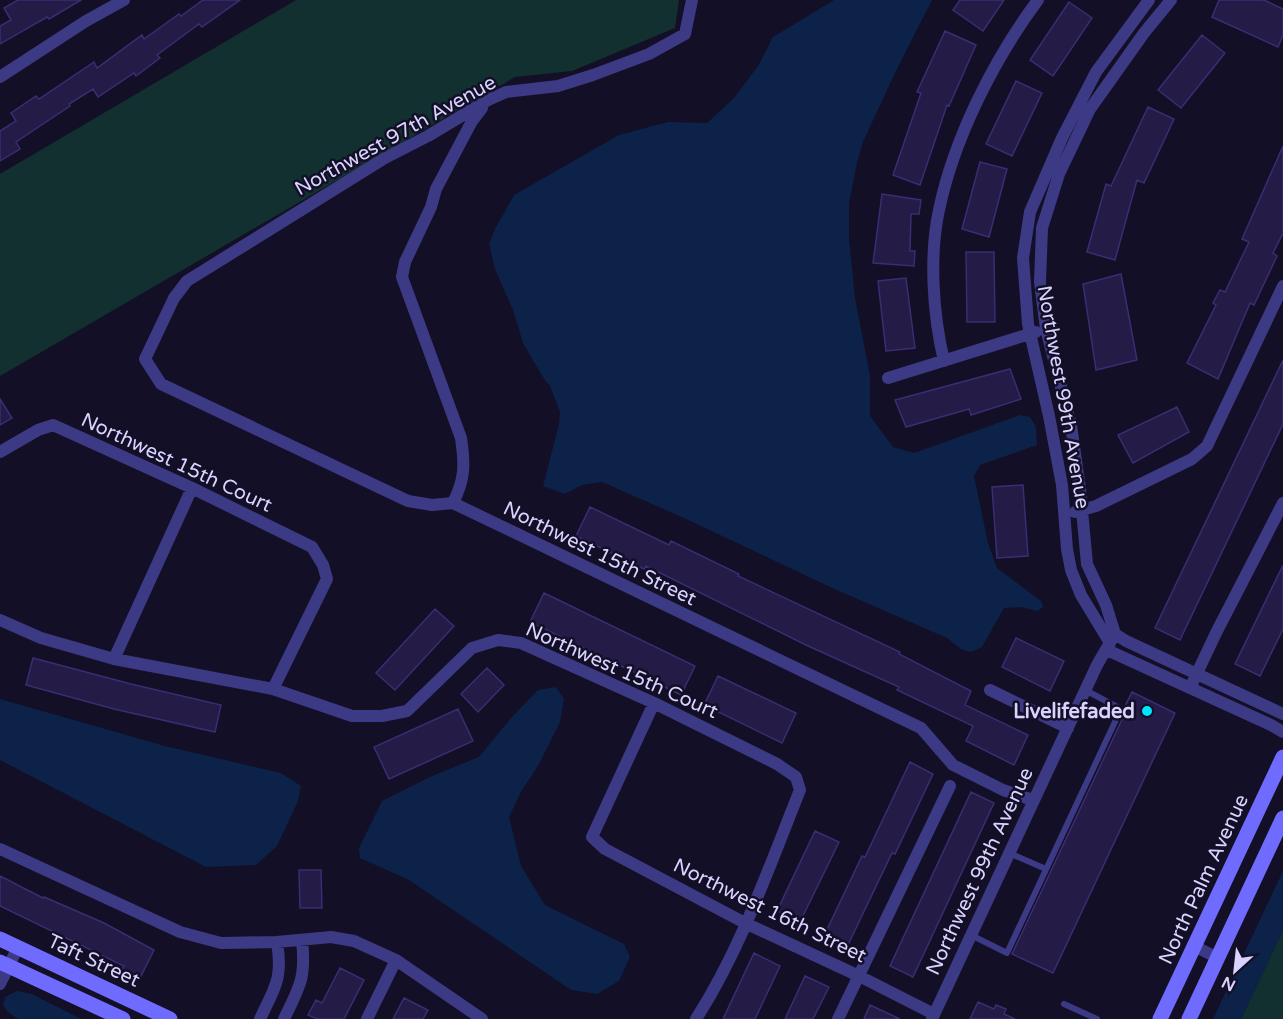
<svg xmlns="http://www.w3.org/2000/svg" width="1283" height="1019" viewBox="0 0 1283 1019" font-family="'Varela Round',sans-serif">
<rect width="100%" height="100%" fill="#130f26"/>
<path fill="#12302f" d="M296 0H679L675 28 572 71 515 77 0 376V174Z
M1283 930V1019H1241Z"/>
<path fill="#0c2248" d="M834 0H932L894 75 863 142 857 163 849 203V239L855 298 870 376V416L893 447 914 453 1020 415 1030 417 1036 427 1037 445 980 465 974 476 988 543 997 568 1041 601 1043 607 1038 611 1020 607 1004 608 982 647 971 652 961 649 947 638 830 587 684 518 602 482 582 485 565 494 543 486 559 424 560 412 550 386 544 379 523 343 513 310 495 269 489 244 495 229 514 195 619 135 668 122 707 123 734 98 758 66 773 37Z
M556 687 564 699 560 722 538 766 522 790 509 817 521 866 545 905 624 944 630 957 619 981 597 994 571 990 409 880 360 858 359 848 382 801 432 776 479 757 510 719 538 690Z
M0 699 165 746 281 773 301 786 298 801 277 846 256 865 206 867 0 760Z
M1283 871V930L1241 1019H1213Z
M17 991 32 994 81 1019H18L8 1012 3 1005 5 997Z"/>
<path fill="#241b47" stroke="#3b2d73" stroke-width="1.5" d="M18 0H81L49 19 47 17 0 44V26L11 20 4 8Z
M203 0H240L202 27 199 24 157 55 160 58 136 76 134 73 98 97 93 89 69 104 70 106 16 142 20 149 0 161V131L16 121 11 113 36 96 39 99 94 62 97 68 142 35 144 39 179 14 181 16Z
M960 0H1004L983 31 953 10Z
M1219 0H1264L1283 9V35L1278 47 1212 17Z
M1069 2 1092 18 1053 76 1030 60Z
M945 31 976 45 949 106 947 105 920 185 893 175 921 93 917 92Z
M1202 35 1225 53 1181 108 1158 90Z
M1016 81 1042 93 1012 156 986 144Z
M1148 107 1174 119 1144 183 1137 180 1115 260 1087 252 1106 184 1111 186Z
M1283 146V233L1273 253 1277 256 1254 305 1250 303 1218 379 1187 363 1216 305 1213 303 1220 290 1225 292 1249 242 1242 239Z
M980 162 1007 169 989 237 962 229Z
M882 194 921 200 919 214H911L910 251H915L914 266 873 263Z
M966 252H994L995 322H967Z
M1121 274 1137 360 1096 370 1083 284Z
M906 278 915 348 886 351 878 281Z
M1283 360V424L1180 640 1155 628Z
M1010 369 1021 399 971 415 969 409 906 427 895 400Z
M0 399 12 418 0 425Z
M1177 407 1189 432 1133 463 1118 435Z
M1023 485 1028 556 997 558 992 487Z
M590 507 669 545 671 541 739 574 738 576 900 652 899 654 971 691 965 705 1028 735 1014 765 966 741 973 726 897 690 899 687 806 645 646 566 644 569 576 536Z
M1283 565V629L1260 676 1235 664Z
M544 593 695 666 681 695 530 622Z
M435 609 454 626 395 690 376 673Z
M1016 638 1064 661 1050 691 1002 667Z
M33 658 131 684 221 705 215 732 114 709 26 685Z
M487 668 504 685 478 712 461 694Z
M718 676 796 713 782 743 704 705Z
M1132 692 1175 713 1053 973 1012 954 1126 711 1125 706Z
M458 709 473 741 389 779 374 747Z
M910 762 933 774 895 854 892 853 847 947 824 936 862 856 865 857Z
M971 792 994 803 913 977 890 966Z
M815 831 839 842 800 922 777 911Z
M299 870H321L322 908H300Z
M0 876 43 898 44 897 104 923 154 950 139 980 121 971 124 966 0 906Z
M754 953 780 966 755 1019H723Z
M340 968 364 980 344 1019H317L308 1015 316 1000 322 1003Z
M805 976 829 987 813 1019H785Z
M404 998 428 1010 423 1019H393Z
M978 1002 994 1009 996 1005 1006 1009 1004 1014 1015 1019H970Z
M870 1005 900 1019H864Z"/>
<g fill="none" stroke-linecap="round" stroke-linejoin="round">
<path stroke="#3d3a85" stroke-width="6" d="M1009 853 1046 869
M971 935 1007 953 1121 709 1087 691
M1064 1004 1097 1019"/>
<path stroke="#3d3a85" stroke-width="12" d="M692 0 685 34 649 54 593 75 558 86 506 92 488 100 428 136 385 158 187 281 174 298 145 359 161 384 408 501 432 505 453 503 921 728 953 765 1003 790 1033 800
M0 77 86 21 124 0
M944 361C933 315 929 256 939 210 954 138 994 59 1038 0
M888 378 1036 332
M0 452 38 430 53 425 192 488 312 547 323 565 327 579 273 689
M453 503C465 479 465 465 461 438L402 277 405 262 431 207 436 189 472 121 482 108
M1075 512 1096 506 1192 459 1207 446 1283 286
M0 620 41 638 114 659 273 689 352 716H382L407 711 472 648 498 640 521 643 654 703 777 764 796 777 800 790C769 867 741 949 696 1019
M1115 634 1126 641 1283 714
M1110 643 1081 595 1071 570 1067 549 1062 485 1049 416 1028 324 1023 258 1030 212 1062 138 1096 72 1149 0
M1107 650 1271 725 1283 732
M114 659 192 488
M1190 688 1216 633 1283 503
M990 690 1068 728
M654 703 592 837 605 849 745 923 859 976 934 1014
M0 849 180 932 221 943 277 942 331 937 354 941 396 960 482 1019
M1194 946 1218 958
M0 984 18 947
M260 1019C275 987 283 979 277 942
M284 1019C300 986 306 978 302 940
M367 1019 396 960
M838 1019 950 786
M932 1019 1097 665 1115 634 1106 605 1087 564 1080 489 1071 425 1046 329 1040 282 1042 228 1059 174 1090 109 1144 33 1171 0"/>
<path stroke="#6f6bff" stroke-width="15" d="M0 939 170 1019
M0 962 123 1019
M1160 1019 1283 757
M1189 1019 1283 818"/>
</g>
<circle fill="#00e5ff" stroke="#130f26" stroke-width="2" cx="1147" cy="711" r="6"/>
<g text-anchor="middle" stroke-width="5" stroke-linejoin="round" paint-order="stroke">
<g font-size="20" fill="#d9d4ff" stroke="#130f26">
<text transform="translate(395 135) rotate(-29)" y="7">Northwest 97th Avenue</text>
<text transform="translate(1064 397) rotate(80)" y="7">Northwest 99th Avenue</text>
<text transform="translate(177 462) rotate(25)" y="7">Northwest 15th Court</text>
<text transform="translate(600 553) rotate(26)" y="7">Northwest 15th Street</text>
<text transform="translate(622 670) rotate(24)" y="7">Northwest 15th Court</text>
<text transform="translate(979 871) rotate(-65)" y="7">Northwest 99th Avenue</text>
<text transform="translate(1203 879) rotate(-65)" y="7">North Palm Avenue</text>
<text transform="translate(770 910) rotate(26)" y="7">Northwest 16th Street</text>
<text transform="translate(94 960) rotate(25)" y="7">Taft Street</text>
</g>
<g font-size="20" font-weight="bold" fill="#d9d4ff" stroke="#130f26" text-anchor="end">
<text x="1135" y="718">Livelifefaded</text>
</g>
</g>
<g transform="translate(1235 971) rotate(207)" stroke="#130f26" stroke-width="4.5" paint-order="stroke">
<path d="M0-4.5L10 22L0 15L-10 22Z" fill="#d9d4ff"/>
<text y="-9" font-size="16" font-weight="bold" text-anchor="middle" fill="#d9d4ff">N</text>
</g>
</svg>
